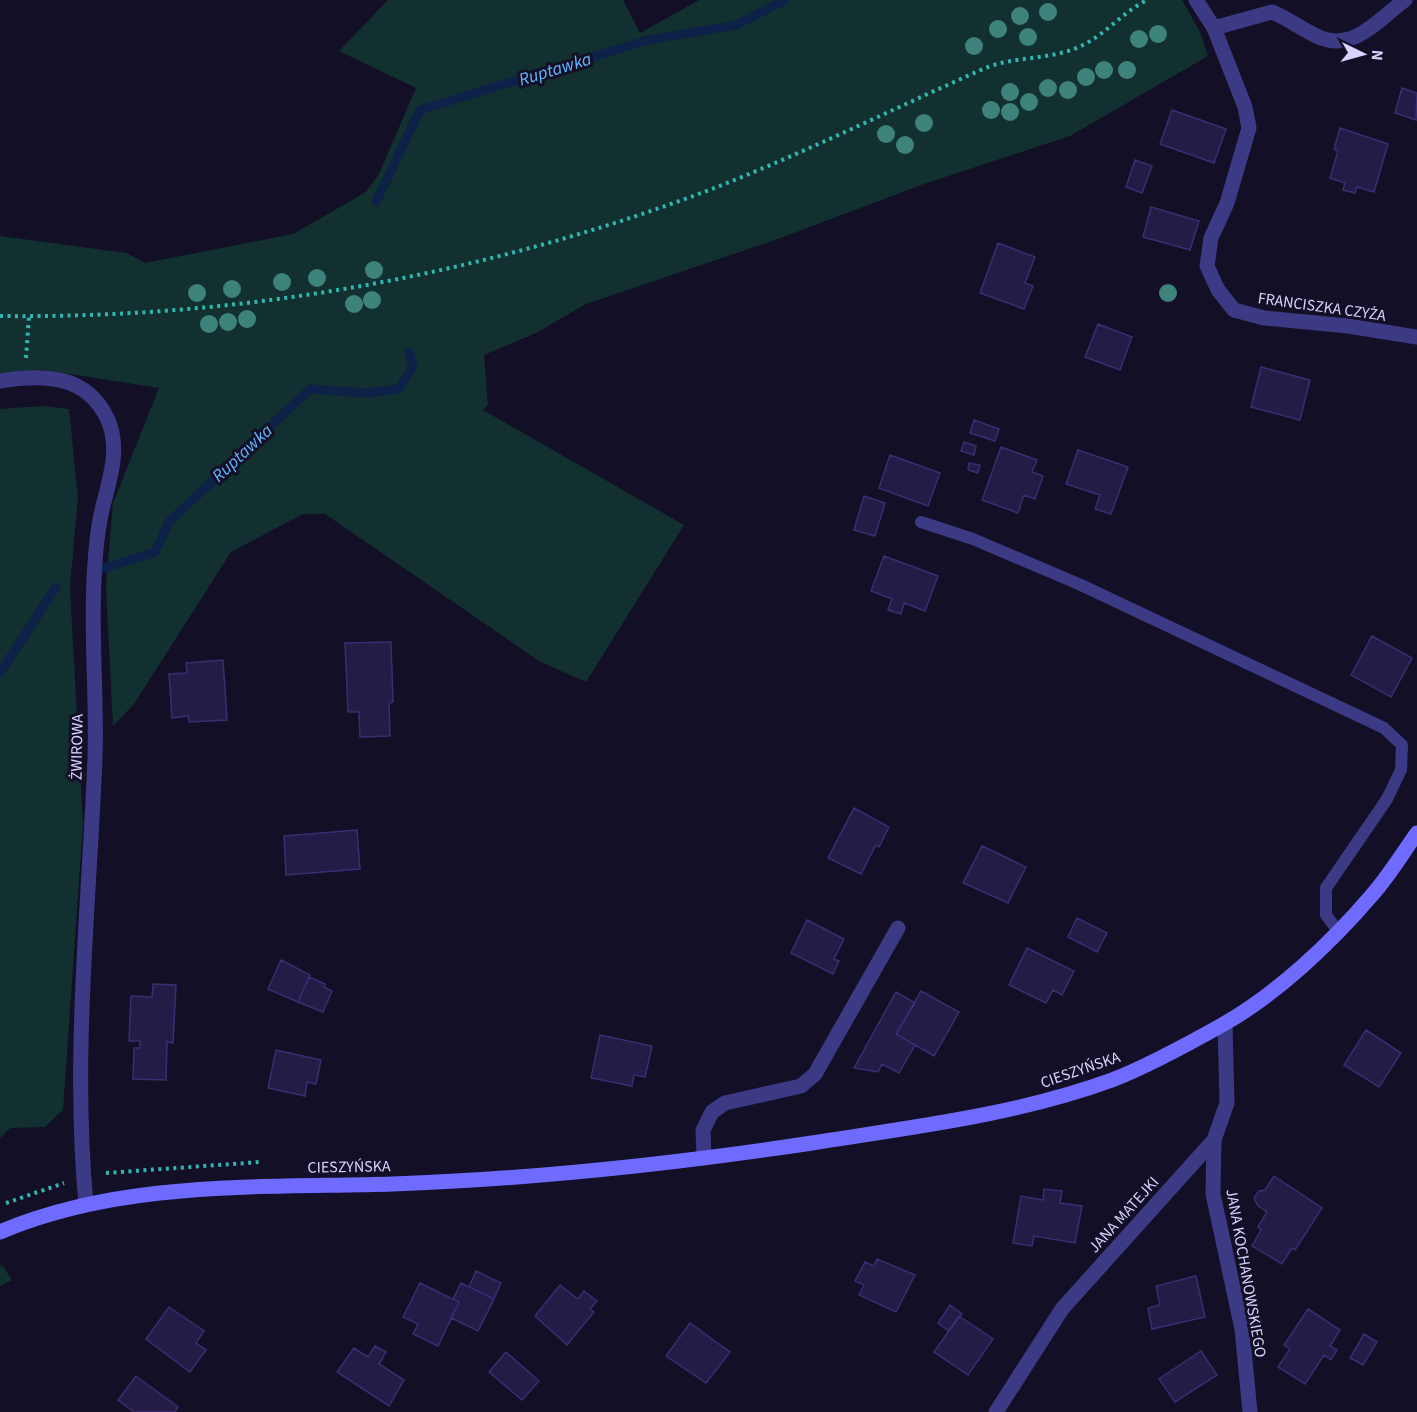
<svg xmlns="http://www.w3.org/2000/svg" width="1417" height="1412" viewBox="0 0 1417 1412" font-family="'Source Sans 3',sans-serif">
<rect width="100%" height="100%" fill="#130f26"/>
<path fill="#12302f" d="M388 0H623L640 33 699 0H1182L1200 32 1208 56 1070 136 921 185 778 239 586 304 536 333 484 355 488 405 483 410 684 525 586 682 539 661 325 514H303L231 552 134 704 113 726 106 587 113 503 159 388 44 370 0 374V236L127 253 145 263 293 234 366 192 379 174 416 88 339 51Z
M43 406 69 409 78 497 70 587 83 824 63 1110 45 1127 10 1128 0 1138V409Z
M2 1265 12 1280 0 1286V1266Z"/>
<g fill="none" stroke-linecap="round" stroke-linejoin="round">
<path stroke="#0c2248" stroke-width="9" d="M376 202 420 110 648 40 736 25 785 0
M102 569 155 552 169 522 310 389 366 393 399 389 413 367 409 352
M0 673 56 587"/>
</g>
<path fill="#241b47" stroke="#3b2d73" stroke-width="1.5" d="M1402 88 1417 93 1416 120 1395 113Z
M1172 110 1226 129 1214 163 1160 144Z
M1340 128 1388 144 1374 192 1357 187 1355 193 1343 190 1345 183 1330 178 1338 151 1334 149Z
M1135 160 1152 166 1142 193 1126 187Z
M1151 207 1199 221 1190 250 1143 237Z
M998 243 1035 257 1025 283 1033 286 1024 309 980 293Z
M1098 324 1132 337 1120 370 1085 357Z
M1261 367 1310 380 1300 420 1251 407Z
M974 420 999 429 995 441 970 433Z
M964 442 976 446 974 455 961 451Z
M1001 447 1037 460 1032 472 1043 476 1035 499 1024 495 1018 513 982 500Z
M1078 450 1128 467 1111 514 1095 509 1100 495 1066 484Z
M890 455 940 473 928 506 879 488Z
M969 463 980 465 978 473 968 470Z
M864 496 885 503 875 536 854 530Z
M884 556 938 576 925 611 904 603 901 614 888 610 892 599 871 591Z
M1372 636 1412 658 1391 697 1351 675Z
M391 642 393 702 389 703 390 736 360 737 359 712H348L345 643Z
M223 660 227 720 189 722 188 716 172 718 169 674 187 673 186 663Z
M854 808 889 827 879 847 876 845 861 874 828 858Z
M357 830 360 869 286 875 284 836Z
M982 846 1026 867 1008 903 963 883Z
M1077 918 1107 933 1097 952 1068 937Z
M807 920 844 939 834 959 839 961 833 974 791 953Z
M1027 948 1074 971 1062 995 1053 990 1046 1003 1009 985Z
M281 960 310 975 298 1002 268 989Z
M309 977 325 984 324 987 332 991 323 1012 298 1002Z
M153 984 176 985 173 1043 167 1042 166 1080 133 1079 134 1048H140V1041H129L131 996 152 997Z
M921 991 959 1012 934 1056 896 1034Z
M896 992 915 1003 896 1034 915 1045 899 1073 882 1064 878 1072 854 1068Z
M1366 1030 1401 1053 1379 1087 1344 1065Z
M600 1035 652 1046 645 1077 634 1075 632 1086 591 1078Z
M276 1050 321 1060 316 1084 307 1082 305 1096 268 1088Z
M1274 1176 1322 1208 1295 1250 1292 1248 1282 1264 1252 1246 1261 1230 1258 1227 1267 1212 1258 1206 1254 1198 1259 1191 1265 1190Z
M1044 1189 1062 1191 1060 1203 1082 1206 1075 1243 1034 1236 1032 1246 1013 1243 1021 1196 1043 1200Z
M877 1259 915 1275 896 1312 859 1295 864 1285 855 1281 865 1262 874 1266Z
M476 1271 501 1283 494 1299 469 1287Z
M1196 1276 1205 1317 1152 1329 1148 1308 1160 1305 1156 1286Z
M420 1283 459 1302 438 1346 413 1334 418 1324 403 1317Z
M461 1283 494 1299 478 1331 451 1318 459 1302 453 1299Z
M560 1285 578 1299 584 1291 597 1301 590 1309 594 1312 567 1345 535 1316Z
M950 1305 962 1314 949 1331 938 1323Z
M169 1307 204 1331 196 1343 206 1350 190 1372 146 1339Z
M1308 1309 1340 1330 1330 1346 1337 1350 1331 1360 1324 1355 1305 1384 1278 1367 1290 1349 1284 1345Z
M959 1316 993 1339 968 1375 934 1352Z
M690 1323 730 1352 706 1383 666 1356Z
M1364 1334 1377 1342 1363 1365 1350 1358Z
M375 1346 386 1352 379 1364 404 1380 389 1406 337 1372 354 1348 368 1357Z
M1201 1351 1217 1375 1175 1402 1159 1379Z
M506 1352 539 1381 522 1400 489 1372Z
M136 1376 178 1407 175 1412H134L118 1400Z"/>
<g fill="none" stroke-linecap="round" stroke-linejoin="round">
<path stroke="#2fb8b0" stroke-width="4" stroke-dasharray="3 4.5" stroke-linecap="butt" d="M0 316C242 319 485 275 712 189 804 153 893 109 983 69 1015 55 1052 61 1083 45 1107 33 1123 12 1147 0
M26 358 29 316
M106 1173 260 1162
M6 1203 64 1183"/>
<path stroke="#3d3a85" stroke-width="12" d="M921 522 973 539 1081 585 1384 728 1402 745 1401 770 1387 799 1326 888V915L1338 931"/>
<path stroke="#3d3a85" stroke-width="15" d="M1196 0 1214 28 1245 107 1249 128 1227 203 1211 238 1207 266 1218 290 1234 310 1264 318 1348 326 1417 337
M1214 28 1272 12C1289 19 1304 31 1321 38 1355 51 1380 18 1405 0
M0 381C42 374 86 374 107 418 123 451 106 487 100 520 96 539 95 560 94 580 91 639 97 699 95 759 89 907 72 1056 86 1204
M1214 1140 1213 1194 1242 1329 1250 1412
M704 1158 703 1130 712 1112 725 1103 801 1086 815 1074 898 928
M996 1412 1062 1309 1214 1140 1227 1103 1225 1024"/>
<path stroke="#6f6bff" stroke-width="15" d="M0 1232C122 1180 262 1188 393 1184 534 1179 673 1164 812 1143 913 1127 1016 1115 1112 1080 1146 1067 1190 1043 1222 1025 1276 995 1332 942 1372 895 1389 876 1402 854 1417 833"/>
</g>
<g fill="#3d827b">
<circle cx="1048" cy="12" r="9"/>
<circle cx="1020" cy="16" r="9"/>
<circle cx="998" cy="29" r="9"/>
<circle cx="1158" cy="34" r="9"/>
<circle cx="1028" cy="37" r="9"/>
<circle cx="1139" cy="39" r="9"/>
<circle cx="974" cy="46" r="9"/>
<circle cx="1104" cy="70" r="9"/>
<circle cx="1127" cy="70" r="9"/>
<circle cx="1086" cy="77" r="9"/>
<circle cx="1048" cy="88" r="9"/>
<circle cx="1068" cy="90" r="9"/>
<circle cx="1010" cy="92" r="9"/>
<circle cx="1029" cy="102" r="9"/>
<circle cx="991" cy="110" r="9"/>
<circle cx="1010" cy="112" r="9"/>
<circle cx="924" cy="123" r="9"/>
<circle cx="886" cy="134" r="9"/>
<circle cx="905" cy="145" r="9"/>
<circle cx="374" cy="270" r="9"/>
<circle cx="317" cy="278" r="9"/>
<circle cx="282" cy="282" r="9"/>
<circle cx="232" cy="289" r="9"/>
<circle cx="197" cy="293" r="9"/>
<circle cx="1168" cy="293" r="9"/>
<circle cx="372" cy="300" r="9"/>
<circle cx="354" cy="304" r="9"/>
<circle cx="247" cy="319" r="9"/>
<circle cx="228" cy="322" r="9"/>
<circle cx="209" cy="324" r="9"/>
</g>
<g text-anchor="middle" stroke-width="6" stroke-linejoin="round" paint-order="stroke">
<g font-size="16" fill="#d9d4ff" stroke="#130f26">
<text transform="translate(1322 306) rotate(8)" y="6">FRANCISZKA CZYŻA</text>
<text transform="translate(76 747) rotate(-89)" y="6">ŻWIROWA</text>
<text transform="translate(1080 1069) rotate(-19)" y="6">CIESZYŃSKA</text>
<text transform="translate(349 1166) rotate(-1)" y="6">CIESZYŃSKA</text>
<text transform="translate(1123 1214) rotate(-48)" y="6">JANA MATEJKI</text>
<text transform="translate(1247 1273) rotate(80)" y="6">JANA KOCHANOWSKIEGO</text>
</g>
<g font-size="18" font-style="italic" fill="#62b6ff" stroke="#130f26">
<text transform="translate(555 69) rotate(-17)" y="6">Ruptawka</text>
<text transform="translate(242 453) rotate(-43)" y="6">Ruptawka</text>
</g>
</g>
<g transform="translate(1363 54) rotate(95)" stroke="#130f26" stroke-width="4.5" paint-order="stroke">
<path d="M0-4.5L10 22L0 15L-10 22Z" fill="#d9d4ff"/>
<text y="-9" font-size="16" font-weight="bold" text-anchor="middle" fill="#d9d4ff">N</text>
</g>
</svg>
